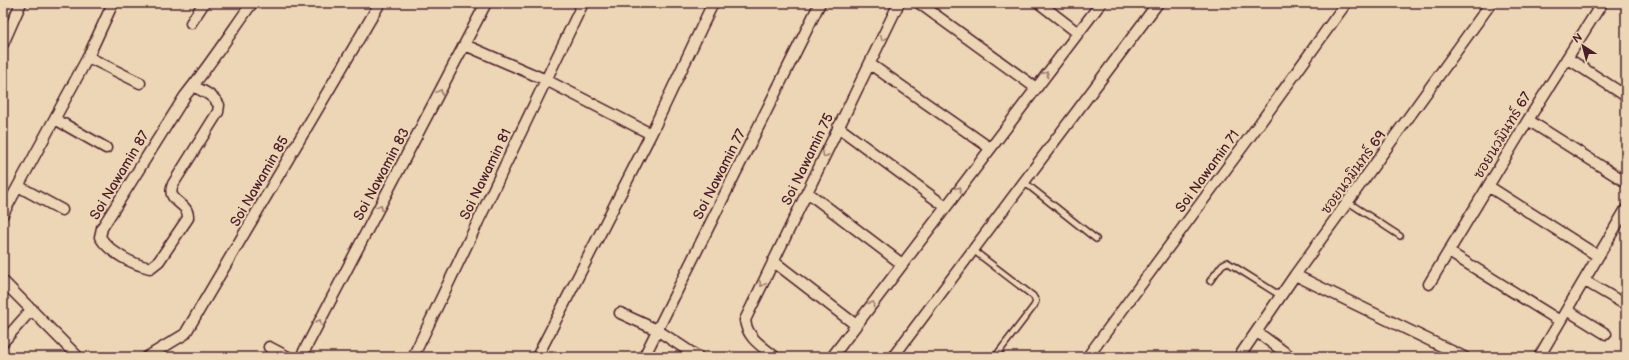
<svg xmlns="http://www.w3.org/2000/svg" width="1629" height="360" viewBox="0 0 1629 360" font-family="'Balsamiq Sans','Playpen Sans Thai',sans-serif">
<rect width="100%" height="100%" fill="#edd6b5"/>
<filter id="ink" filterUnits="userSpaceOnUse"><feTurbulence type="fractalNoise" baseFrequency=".025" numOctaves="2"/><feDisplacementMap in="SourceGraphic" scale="8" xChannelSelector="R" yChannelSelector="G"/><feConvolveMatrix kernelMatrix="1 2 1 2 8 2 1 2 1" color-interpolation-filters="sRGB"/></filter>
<g filter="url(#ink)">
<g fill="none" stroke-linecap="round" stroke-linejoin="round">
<defs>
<path id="service" d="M1024 182 1096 239
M1348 202 1400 236
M973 250 1033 296 1036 301 1034 306 995 357
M1210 281 1222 265 1227 262 1281 296"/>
<path id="minor" d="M919 3 1036 88
M1039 3 1078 33
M191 23 204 3
M3 44 21 3
M465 45 546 80 651 134
M88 57 140 83
M1567 58 1626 96
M870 64 990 148
M193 86C203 91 213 95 219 105L218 112 173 184C165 203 189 201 188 218L159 261 150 268C132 264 110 253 100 237L102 228 185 96C209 66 230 34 252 3
M55 119 106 148
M1528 120 1626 182
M838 127 946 207
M18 186 62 210
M1488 186 1598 256
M807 192 902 264
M3 214 88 57 113 3
M1449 252 1560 321
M773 261 856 325
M1295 275 1464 357
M3 281 78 357
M1585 281 1621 302
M1429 284 1528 120 1602 3
M1567 310 1606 334
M620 313 657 330 698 357
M1257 332 1291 357
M3 342 32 309
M269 347 288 357
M1089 355 1260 123 1346 3
M147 357 185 334 380 3
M301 357 486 3
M413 357 583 3
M537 357 651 134 713 3
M644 357 820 3
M775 357C762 346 747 338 745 320L899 3
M832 357 1101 3
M893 357 1158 3
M1239 357 1295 275 1491 3
M1539 357 1626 209"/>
</defs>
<use href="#service" stroke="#4a1f2b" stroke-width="8"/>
<use href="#minor" stroke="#4a1f2b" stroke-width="13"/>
<use href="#service" stroke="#edd6b5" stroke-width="5"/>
<use href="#minor" stroke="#edd6b5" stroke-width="10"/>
</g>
<defs><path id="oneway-chevron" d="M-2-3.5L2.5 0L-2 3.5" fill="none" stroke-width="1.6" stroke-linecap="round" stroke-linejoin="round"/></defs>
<g stroke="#9c7a70">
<use href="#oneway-chevron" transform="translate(883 38) rotate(116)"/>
<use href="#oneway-chevron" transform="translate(1046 74) rotate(-53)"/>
<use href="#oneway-chevron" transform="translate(440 92) rotate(-62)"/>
<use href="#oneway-chevron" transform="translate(825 155) rotate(116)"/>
<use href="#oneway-chevron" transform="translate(959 189) rotate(-53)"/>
<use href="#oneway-chevron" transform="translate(380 207) rotate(-62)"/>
<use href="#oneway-chevron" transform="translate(762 284) rotate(115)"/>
<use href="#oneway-chevron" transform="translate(872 304) rotate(-53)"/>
<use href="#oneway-chevron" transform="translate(319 322) rotate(-62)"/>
</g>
</g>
<g text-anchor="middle" stroke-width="4" stroke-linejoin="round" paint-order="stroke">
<g font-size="14" fill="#4a1f2b" stroke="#edd6b5">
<text transform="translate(1502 135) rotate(-59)" y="5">ซอยนวมินทร์ 67</text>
<text transform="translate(807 159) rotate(-64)" y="5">Soi Nawamin 75</text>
<text transform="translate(1207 171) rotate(-54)" y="5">Soi Nawamin 71</text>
<text transform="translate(1353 172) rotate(-54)" y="5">ซอยนวมินทร์ 69</text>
<text transform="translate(381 174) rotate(-62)" y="5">Soi Nawamin 83</text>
<text transform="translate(485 174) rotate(-64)" y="5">Soi Nawamin 81</text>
<text transform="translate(719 174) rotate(-63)" y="5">Soi Nawamin 77</text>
<text transform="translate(119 175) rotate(-59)" y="5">Soi Nawamin 87</text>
<text transform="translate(259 181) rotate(-60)" y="5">Soi Nawamin 85</text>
</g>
</g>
<rect width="1629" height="360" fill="none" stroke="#edd6b5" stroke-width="16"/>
<rect x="8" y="8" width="1613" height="344" fill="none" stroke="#4a1f2b" stroke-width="1.5" filter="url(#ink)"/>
<g transform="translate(1583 46) rotate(324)" stroke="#edd6b5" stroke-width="3" paint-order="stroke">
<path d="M0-3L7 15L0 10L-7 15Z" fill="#4a1f2b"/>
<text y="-6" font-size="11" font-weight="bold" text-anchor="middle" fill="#4a1f2b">N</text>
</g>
</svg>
